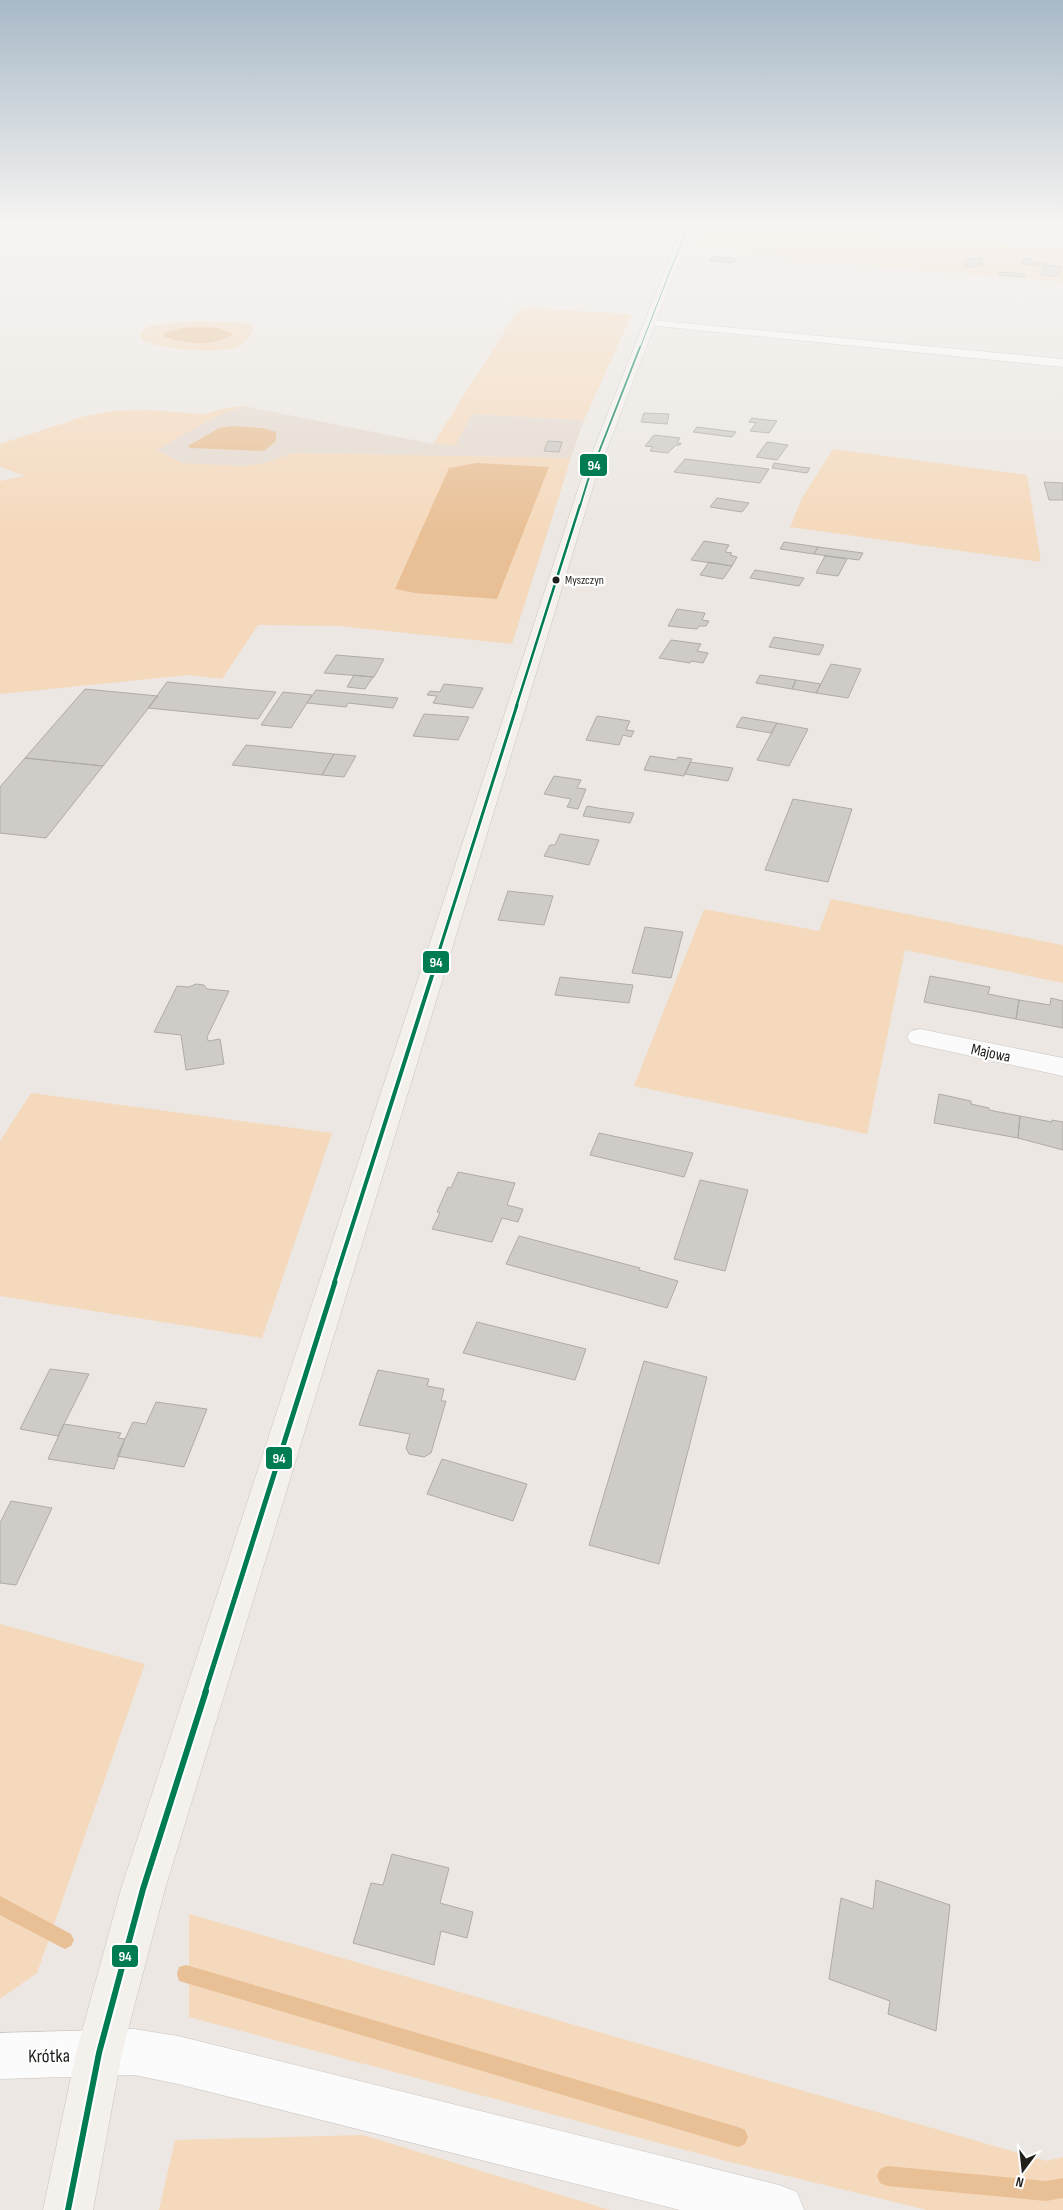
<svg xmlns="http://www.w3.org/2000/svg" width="1063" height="2210" viewBox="0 0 1063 2210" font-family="'Sofia Sans Condensed',sans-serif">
<rect width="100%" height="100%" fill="#ece7e2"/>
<path fill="#e5dacf" d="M244 406 433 444 456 445 472 414 584 420 571 458 293 453 265 463 242 466 182 463 157 450 213 418Z"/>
<path fill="#f5d9bc" d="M704 223H766L1063 249V282L782 259 785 255 695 247Z
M526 308 632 314 584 420 472 414 456 445 433 444 516 313Z
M195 321 243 323 254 326C253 334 244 344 237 347 217 355 159 349 141 340V332L149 326Z
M244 406 213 418 157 450 182 463 242 466 265 463 293 453 571 458 512 644 339 626 258 625 222 679 189 675 0 694V481L25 476 0 467V444L82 417 111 411 146 410 204 414 226 408Z
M833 449 1027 475 1041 562 790 527 802 498Z
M831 899 1063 945V983L905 950 867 1134 634 1086 704 909 819 931Z
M31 1093 332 1133 262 1338 0 1296V1141Z
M0 1624 145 1664 37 1973 0 1999Z
M189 1914 1047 2161 1063 2157V2210H927L726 2161 189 2017Z
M363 2135 610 2210H159L175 2140Z"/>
<path fill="#e9c096" d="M201 327 218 328 234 334C213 347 188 344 165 337L164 333 182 328Z
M232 426 263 428 276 432V441L264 451 190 448 188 446 219 428Z
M477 463 549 467 497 599 415 593 395 589 449 468Z"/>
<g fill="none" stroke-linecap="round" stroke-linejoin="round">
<path fill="#e9c096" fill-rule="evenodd" d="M0 1896 71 1934 74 1940 71 1946 65 1949 59 1946 0 1915Z
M186 1965 738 2127 745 2130 748 2137 745 2144 738 2147 186 1983 179 1981 177 1974 179 1967Z
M887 2166 1046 2181 1063 2178V2198L1046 2201 887 2186 880 2183 877 2176 880 2169Z"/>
</g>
<path fill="#cfcbc7" stroke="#afaba7" d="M714 256 737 259 732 263 709 261Z
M967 258 982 259 980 263 985 264 979 265 977 267 963 266Z
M1024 258 1031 259 1030 262 1046 263 1045 266 1022 264Z
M1045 265 1062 267 1058 277 1041 275Z
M999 272 1025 274 1024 277 998 275Z
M644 413 669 414 667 424 641 422Z
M752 418 759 419 777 421 769 433 750 431 756 423 749 422Z
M697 427 736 432 732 437 693 432Z
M654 435 680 438 677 443H681L680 445H676L668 453 650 451 653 447 645 446Z
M548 441 562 442 559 452 544 451Z
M767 442 788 445 777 460 756 457Z
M685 459 769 469 760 483 674 472Z
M774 463 801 467 810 468 807 473 772 468Z
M1044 482 1063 483V500H1049Z
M717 498 749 503 742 512 710 507Z
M704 541 729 545 725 552 732 553 730 555 737 557 732 566 691 560Z
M784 542 818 547 814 554 780 549Z
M818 547 863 553 859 560 814 554Z
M825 556 847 559 838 576 816 573Z
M709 562 732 566 723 579 700 575Z
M755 570 804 578 799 586 750 578Z
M677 609 705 613 702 620 709 621 706 626H699L697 629 668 626Z
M774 637 824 645 819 655 769 647Z
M671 640 701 644 697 651 708 653 703 663 691 661 690 663 659 658Z
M336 655 384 659 374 677 324 673Z
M831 664 861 669 848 698 816 693Z
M354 675 373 677 365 689 347 687Z
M760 675 796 680 792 689 756 683Z
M796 680 821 684 816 693 792 689Z
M167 682 276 692 258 719 148 708Z
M444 684 483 688 473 708 433 703 437 696 427 695 430 691 440 692Z
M85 689 158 696 103 766 25 758Z
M316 690 398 698 393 708 348 703 346 707 307 703Z
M283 692 312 695 291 728 261 725Z
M424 714 469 717 458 740 413 736Z
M597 716 630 721 626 730 634 731 631 737 623 735 619 745 586 740Z
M742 717 777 723 771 733 736 727Z
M777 723 808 729 789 766 757 760Z
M246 745 334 754 322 775 232 765Z
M334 754 356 756 344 777 322 775Z
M650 756 676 760 678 757 692 759 684 776 644 770Z
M25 758 103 766 46 838 0 833V787Z
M690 762 733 768 728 781 685 774Z
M554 776 581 780 577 788 586 789 578 809 567 807 571 799 544 794Z
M793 799 852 809 828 882 765 870Z
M587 806 598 808 634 813 630 823 583 816Z
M560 834 599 840 589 865 544 856 550 845H555Z
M508 891 553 896 544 925 498 920Z
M645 927 683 932 671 978 632 973Z
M930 976 990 987 988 994 1019 1000 1016 1019 924 1002Z
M560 977 633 985 629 1003 555 995Z
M196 984 204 985 207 989 229 991 207 1037 208 1041 220 1039 224 1064 186 1070 181 1035 154 1032 177 986 189 987Z
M1051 998 1063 1001V1028L1016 1019 1019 1000 1050 1005Z
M939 1094 971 1101V1104L989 1108V1110L1020 1116 1018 1138 934 1123Z
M1020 1116 1052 1122V1120L1063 1122V1150L1018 1138Z
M599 1133 693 1153 684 1177 590 1155Z
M458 1172 515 1183 507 1205 523 1209 518 1222 502 1218 492 1242 432 1229 440 1213 437 1212 448 1187 451 1188Z
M700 1180 748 1190 725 1271 674 1259Z
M519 1236 640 1268 639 1270 678 1281 667 1308 506 1264Z
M477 1322 586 1349 575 1380 463 1353Z
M644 1361 707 1377 659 1564 589 1545Z
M50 1369 89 1374 58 1436 20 1429Z
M378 1370 429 1379 427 1386 444 1389 441 1401H446L431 1453 424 1457 409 1454 406 1448 410 1434 359 1425Z
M156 1402 207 1409 184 1467 117 1456 133 1422 146 1424Z
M64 1424 121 1433 118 1438 125 1439 114 1469 48 1459Z
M442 1459 527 1484 513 1521 427 1494Z
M11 1501 52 1508 16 1585 0 1583V1523Z
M392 1854 449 1868 440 1903 473 1912 467 1938 441 1931 434 1965 353 1943 371 1883 383 1885Z
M876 1880 950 1905 936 2031 888 2014 890 2001 829 1979 841 1898 873 1909Z"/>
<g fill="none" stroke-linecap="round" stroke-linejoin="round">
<defs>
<path id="minor" d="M651 320 1063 359V367L647 325 645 323 647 321Z
M920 1029 1063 1058V1076L911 1043 907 1037 911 1031Z
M134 2029 178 2036 779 2185 797 2192 804 2210H680L178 2084 134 2075 0 2079V2033Z"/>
<path id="major" d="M684 223H694L595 480 165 1889 122 2053 93 2210H43L76 2053 121 1889 581 480Z"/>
</defs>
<use href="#minor" stroke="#c8c4c0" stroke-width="1"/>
<use href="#major" stroke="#c7c5c2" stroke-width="1"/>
<use href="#minor" fill="#fcfbfb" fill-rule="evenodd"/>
<use href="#major" fill="#f4f0ec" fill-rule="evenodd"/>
<defs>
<path id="bus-1-far6" d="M640 348 689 223"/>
<path id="bus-1-far5" d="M580 506 588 480 640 347"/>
<path id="bus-1-far4" d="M516 707 580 505"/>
<path id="bus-1-far3" d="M436 961 517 705"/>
<path id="bus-1-far2" d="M334 1283 437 960"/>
<path id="bus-1-far1" d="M205 1692 335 1282"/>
<path id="bus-1" d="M68 2210 99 2053 143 1889 206 1691"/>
</defs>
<use href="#bus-1-far6" stroke="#fff" stroke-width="2.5"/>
<use href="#bus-1-far5" stroke="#fff" stroke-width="4"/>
<use href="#bus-1-far4" stroke="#fff" stroke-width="5"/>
<use href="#bus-1-far3" stroke="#fff" stroke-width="6"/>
<use href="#bus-1-far2" stroke="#fff" stroke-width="8"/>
<use href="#bus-1-far1" stroke="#fff" stroke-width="9"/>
<use href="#bus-1" stroke="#fff" stroke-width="10"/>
<use href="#bus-1-far6" stroke="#007c52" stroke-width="1"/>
<use href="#bus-1-far5" stroke="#007c52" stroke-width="2"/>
<use href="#bus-1-far4" stroke="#007c52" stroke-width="2.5"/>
<use href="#bus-1-far3" stroke="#007c52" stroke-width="3"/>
<use href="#bus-1-far2" stroke="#007c52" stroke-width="4"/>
<use href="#bus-1-far1" stroke="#007c52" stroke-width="5"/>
<use href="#bus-1" stroke="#007c52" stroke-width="6"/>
</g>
<linearGradient id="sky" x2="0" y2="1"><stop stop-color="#a8b9c7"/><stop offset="0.42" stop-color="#f6f4f2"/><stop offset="1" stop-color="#f6f4f2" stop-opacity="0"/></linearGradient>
<rect width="1063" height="533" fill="url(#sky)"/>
<circle fill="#221e1a" stroke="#fff" stroke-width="2" cx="556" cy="580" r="4.5"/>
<g text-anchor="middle" stroke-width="4.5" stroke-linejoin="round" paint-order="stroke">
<g font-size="12" fill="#221e1a" stroke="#fff" text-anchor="start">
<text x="565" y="584">Myszczyn</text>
</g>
<g font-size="16" fill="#221e1a" stroke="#fff">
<text transform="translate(991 1052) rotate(12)" y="6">Majowa</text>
</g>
<g font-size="19" fill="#221e1a" stroke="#fff">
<text transform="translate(49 2055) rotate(-1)" y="7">Krótka</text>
</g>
</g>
<g stroke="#fff" stroke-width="2">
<rect x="579" y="453" width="29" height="24" rx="5" fill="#007c52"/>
<rect x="422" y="950" width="28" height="24" rx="5" fill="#007c52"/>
<rect x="265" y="1446" width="28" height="24" rx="5" fill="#007c52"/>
<rect x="111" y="1944" width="28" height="24" rx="5" fill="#007c52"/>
</g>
<g font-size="14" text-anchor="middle" font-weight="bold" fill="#fff">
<text x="594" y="470">94</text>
<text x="436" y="967">94</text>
<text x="279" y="1463">94</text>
<text x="125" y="1961">94</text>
</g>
<g transform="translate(1023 2170) rotate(195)" stroke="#ffffff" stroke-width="4" paint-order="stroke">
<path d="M0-4L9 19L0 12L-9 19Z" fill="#221e1a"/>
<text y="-8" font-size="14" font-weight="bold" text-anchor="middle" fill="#221e1a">N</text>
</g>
</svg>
